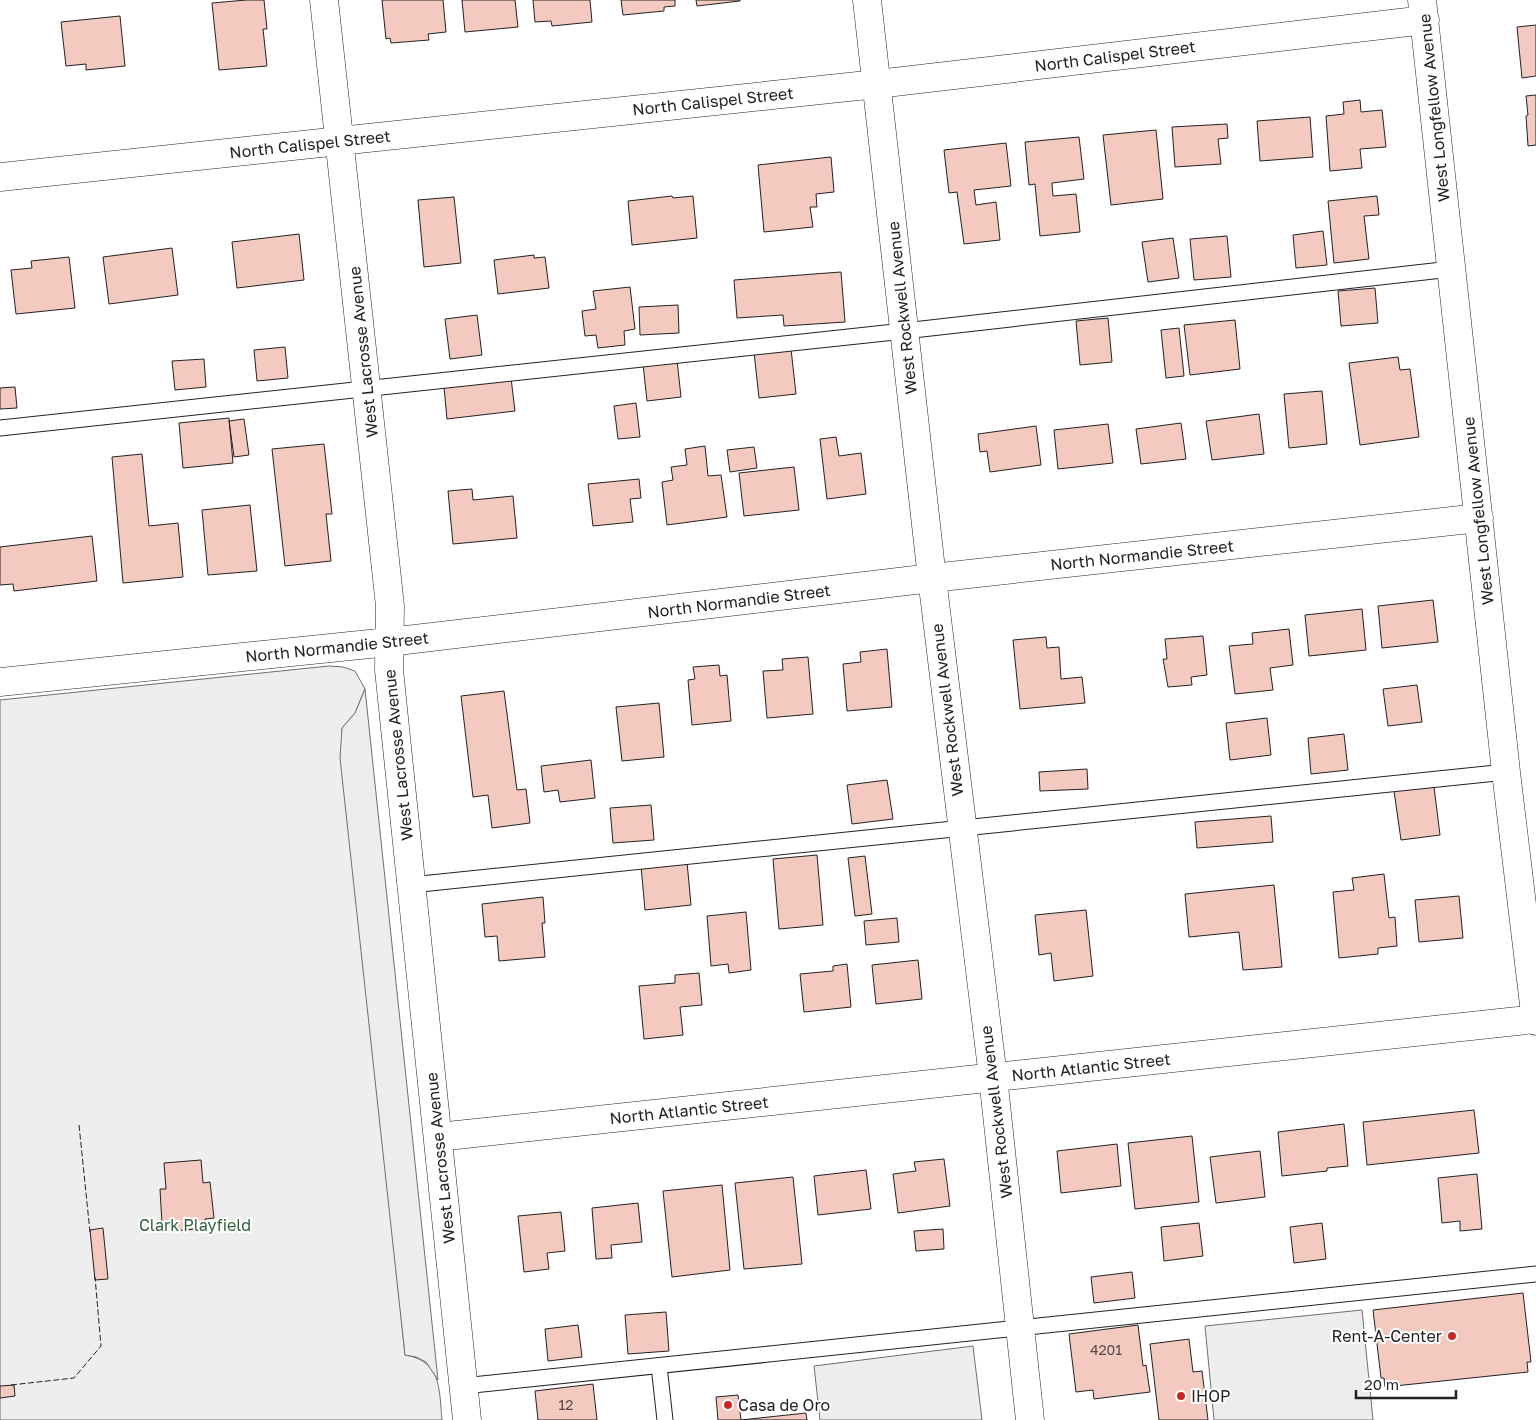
<svg xmlns="http://www.w3.org/2000/svg" width="1536" height="1420" viewBox="0 0 1536 1420" font-family="'Golos Text',sans-serif">
<rect width="100%" height="100%" fill="#fff"/>
<path fill="#eee" stroke="#6f6f6f" d="M329 666 343 667 355 671 365 689 355 713 342 728 405 1355C442 1361 439 1390 442 1420H0V700Z"/>
<path fill="#ededed" stroke="#6f6f6f" d="M365 689 438 1380 426 1362 416 1357 405 1355 340 758 342 728 355 713Z
M1362 1310 1373 1420H1214L1205 1326Z
M973 1346 982 1420H820L814 1366Z"/>
<path fill="#f3c9c0" stroke="#222" d="M246 0H264L267 29H263L267 66 219 70 212 3Z
M382 0H443L446 32 428 34 429 40 391 43 390 38 386 39Z
M462 0H515L518 27 465 32Z
M533 0H590L592 22 552 26 551 21 535 22Z
M621 0H675V6L664 7V11L623 15Z
M696 0H740V1L697 6Z
M120 16 125 66 86 70V64L66 66 61 22Z
M1536 25V76L1522 78 1517 27Z
M1536 95V145L1528 146 1526 116 1528 115 1526 96Z
M1360 100 1361 112 1382 110 1386 147 1360 149 1362 168 1330 171 1326 116 1344 114 1343 102Z
M1310 117 1313 157 1260 161 1257 121Z
M1227 124 1228 138 1218 139 1221 164 1175 167 1172 127Z
M1156 130 1163 199 1111 205 1103 135Z
M1079 137 1084 179 1052 183 1053 196 1076 194 1080 232 1040 236 1035 184 1029 185 1025 142Z
M1006 143 1011 186 974 190 976 205 996 202 1000 240 964 244 957 192 949 193 944 150Z
M831 157 834 192 816 194 817 207H810L813 227 764 232 758 165Z
M672 196 673 198 693 196 697 238 632 245 628 201Z
M1377 196 1379 215 1364 216 1369 259 1334 263 1328 201Z
M454 197 461 263 424 267 418 200Z
M1323 231 1327 265 1296 268 1293 235Z
M299 234 304 280 237 288 232 242Z
M1227 236 1231 277 1194 280 1190 239Z
M1173 238 1179 278 1148 282 1142 242Z
M172 248 178 295 109 304 103 257Z
M534 255V258L545 257 549 288 498 294 494 260Z
M69 257 75 308 16 314 11 270 32 268 31 261Z
M841 272 845 322 784 326 783 315 737 318 734 280Z
M630 287 635 329 624 331 625 345 598 348 596 335 585 336 582 311 596 309 593 291Z
M1375 288 1378 323 1341 326 1338 291Z
M678 305 679 333 640 335 639 307Z
M477 315 482 355 450 359 445 319Z
M1108 318 1112 362 1080 365 1076 321Z
M1235 320 1240 369 1190 375 1184 325Z
M1179 328 1184 376 1166 378 1161 330Z
M285 347 288 378 257 381 254 350Z
M791 349 796 394 759 398 754 352Z
M1398 357 1400 370 1410 369 1419 437 1360 445 1349 363Z
M204 359 206 387 175 390 172 361Z
M677 360 681 397 647 401 643 364Z
M511 378 515 411 447 419 444 387Z
M15 387 17 408 0 409V388Z
M1322 391 1327 444 1289 448 1284 394Z
M636 403 640 437 618 439 614 406Z
M1259 414 1264 454 1212 460 1206 421Z
M229 418 233 463 183 468 179 423Z
M244 419 249 455 234 457 229 421Z
M1181 423 1186 459 1141 464 1136 429Z
M1108 424 1113 463 1058 469 1054 430Z
M1036 426 1041 465 990 472 987 451 980 452 978 434Z
M836 437 839 456 861 453 866 494 827 499 820 439Z
M324 444 332 514H326L331 561 285 566 272 449Z
M705 446 708 476 721 475 727 517 667 525 662 482 673 480 671 467 687 465 685 449Z
M754 447 757 468 730 472 727 450Z
M142 454 149 526 178 523 183 577 123 583 112 457Z
M794 467 799 510 744 516 739 473Z
M639 479 641 498 630 499 633 522 593 526 588 484Z
M472 489 473 500 513 496 517 538 453 544 448 491Z
M250 505 257 571 208 575 202 510Z
M92 536 97 581 14 591 13 584 0 585V547Z
M1433 600 1438 642 1382 648 1378 606Z
M1362 609 1366 650 1309 656 1305 615Z
M1289 629 1293 665 1270 668 1273 690 1235 694 1229 646 1253 644 1252 633Z
M1203 636 1207 675 1191 677 1192 685 1168 687 1163 659H1167L1165 639Z
M1046 637 1047 648 1059 647 1061 679 1082 677 1085 703 1020 709 1013 640Z
M887 649 892 707 847 711 843 664 861 662 860 652Z
M808 657 813 714 767 718 763 671 783 670 782 659Z
M719 665 720 676 727 675 731 721 692 725 688 680 695 679 693 667Z
M1417 685 1422 722 1388 726 1383 689Z
M504 691 517 790 526 789 530 823 492 828 488 795 473 797 461 696Z
M659 703 664 757 622 761 616 707Z
M1267 718 1271 755 1230 760 1226 723Z
M1344 734 1348 770 1311 774 1308 738Z
M591 760 595 798 560 802 558 790 544 792 541 766Z
M1087 769 1088 789 1040 791 1039 772Z
M887 780 893 819 852 824 847 785Z
M1434 787 1440 835 1401 840 1394 791Z
M651 805 654 840 613 843 610 808Z
M1271 816 1273 842 1197 848 1195 822Z
M817 855 823 925 779 929 773 859Z
M865 856 872 914 855 916 848 858Z
M687 862 691 905 645 910 641 866Z
M1384 874 1389 918 1395 917 1397 946 1378 948V954L1339 958 1333 892 1354 890 1352 878Z
M1274 885 1282 967 1243 970 1239 932 1189 937 1185 894Z
M1459 896 1463 938 1419 942 1415 900Z
M543 897 545 923H542L545 957 499 961 497 936 485 937 482 904Z
M1086 910 1093 976 1054 981 1051 953 1039 955 1035 915Z
M746 912 751 970 729 973 728 964 711 966 707 916Z
M897 918 899 942 866 945 864 921Z
M918 960 922 999 876 1004 872 965Z
M847 964 851 1007 804 1012 800 974 833 971V966Z
M699 973 702 1005 680 1007 683 1035 644 1039 639 986 675 983V975Z
M1474 1110 1479 1153 1367 1165 1363 1122Z
M1344 1124 1348 1166 1327 1168V1171L1282 1176 1278 1132Z
M1192 1136 1199 1202 1135 1209 1128 1143Z
M1117 1144 1121 1186 1061 1193 1057 1151Z
M1260 1151 1265 1197 1216 1203 1210 1157Z
M944 1159 950 1206 898 1213 893 1174 916 1171 914 1162Z
M201 1160 203 1183 210 1182 214 1218 205 1219 206 1228 173 1231 172 1223 162 1224 160 1189H166L164 1163Z
M866 1170 871 1209 818 1215 814 1176Z
M1477 1174 1482 1229 1460 1231V1221L1442 1223 1438 1178Z
M793 1177 802 1264 744 1269 735 1183Z
M722 1185 730 1270 672 1277 663 1191Z
M638 1203 642 1242 611 1245 612 1258 596 1259 592 1208Z
M561 1212 565 1251 547 1253 549 1269 524 1272 518 1216Z
M1199 1223 1203 1256 1164 1261 1161 1227Z
M1322 1223 1326 1259 1294 1263 1290 1227Z
M103 1228 108 1279 95 1280 90 1230Z
M943 1229 944 1249 916 1251 914 1231Z
M1132 1272 1135 1298 1094 1303 1091 1277Z
M1523 1293 1531 1362H1527L1528 1372 1385 1387 1384 1378H1381L1373 1310Z
M666 1312 669 1351 628 1354 625 1315Z
M578 1325 582 1357 548 1361 545 1329Z
M1138 1325 1143 1366 1146 1365 1150 1392 1094 1399 1093 1390 1076 1392 1069 1334Z
M1189 1339 1193 1372 1202 1371 1208 1420H1159L1150 1344Z
M593 1384 597 1420H538L535 1391Z
M14 1385 15 1396 0 1398V1386Z
M738 1395 741 1420 806 1413 807 1420H718L716 1397Z"/>
<g fill="none" stroke-linecap="round" stroke-linejoin="round">
<defs>
<path id="service" d="M0 428 904 331 1451 269
M411 885 1506 772
M659 1366 665 1420
M463 1386 1536 1274"/>
<path id="minor" d="M324 0 390 606 389 670 467 1420
M867 0 932 578 993 1077 1030 1420
M1422 0 1506 772 1536 1021
M0 177 877 84 1425 20
M0 682 389 642 932 578 1479 518
M438 1137 1536 1019"/>
</defs>
<use href="#service" stroke="#222" stroke-width="17"/>
<use href="#minor" stroke="#222" stroke-width="29"/>
<use href="#service" stroke="#fff" stroke-width="15"/>
<use href="#minor" stroke="#fff" stroke-width="28"/>
<path stroke="#222" stroke-width="1" stroke-dasharray="6 2.5" stroke-linecap="butt" d="M79 1125 90 1232
M11 1385 74 1378 101 1346 95 1277"/>
</g>
<g fill="#c62828" stroke="#fff" stroke-width="2">
<circle cx="1452" cy="1336" r="5"/>
<circle cx="1181" cy="1396" r="5"/>
<circle cx="728" cy="1405" r="5"/>
</g>
<g text-anchor="middle" stroke-width="4" stroke-linejoin="round" paint-order="stroke">
<g font-size="14" fill="#564c4a">
<text x="1106" y="1355">4201</text>
<text x="566" y="1410">12</text>
</g>
<g font-size="16" fill="#222" stroke="#fff">
<text transform="translate(1115 56) rotate(-7)" y="6">North Calispel Street</text>
<text transform="translate(713 101) rotate(-6)" y="6">North Calispel Street</text>
<text transform="translate(1434 108) rotate(-96)" y="6">West Longfellow Avenue</text>
<text transform="translate(310 144) rotate(-6)" y="6">North Calispel Street</text>
<text transform="translate(902 308) rotate(-96)" y="6">West Rockwell Avenue</text>
<text transform="translate(363 352) rotate(-96)" y="6">West Lacrosse Avenue</text>
<text transform="translate(1478 511) rotate(-96)" y="6">West Longfellow Avenue</text>
<text transform="translate(1142 555) rotate(-6)" y="6">North Normandie Street</text>
<text transform="translate(739 601) rotate(-7)" y="6">North Normandie Street</text>
<text transform="translate(337 647) rotate(-6)" y="6">North Normandie Street</text>
<text transform="translate(947 710) rotate(-97)" y="6">West Rockwell Avenue</text>
<text transform="translate(398 755) rotate(-96)" y="6">West Lacrosse Avenue</text>
<text transform="translate(1091 1067) rotate(-6)" y="6">North Atlantic Street</text>
<text transform="translate(689 1110) rotate(-6)" y="6">North Atlantic Street</text>
<text transform="translate(996 1112) rotate(-97)" y="6">West Rockwell Avenue</text>
<text transform="translate(440 1158) rotate(-96)" y="6">West Lacrosse Avenue</text>
</g>
<g font-size="16" fill="#2f5e38" stroke="#fff">
<text x="195" y="1231">Clark Playfield</text>
</g>
<g font-size="16" fill="#222" stroke="#fff" text-anchor="start">
<text x="1442" y="1342" text-anchor="end">Rent-A-Center</text>
<text x="1191" y="1402">IHOP</text>
<text x="738" y="1411">Casa de Oro</text>
</g>
</g>
<path d="M1356 1390v8h100v-8" fill="none" stroke="#222222" stroke-width="2.5"/>
<text x="1364" y="1390" font-size="15" fill="#222222" stroke="#ffffff" stroke-width="4" paint-order="stroke">20 m</text>
</svg>
